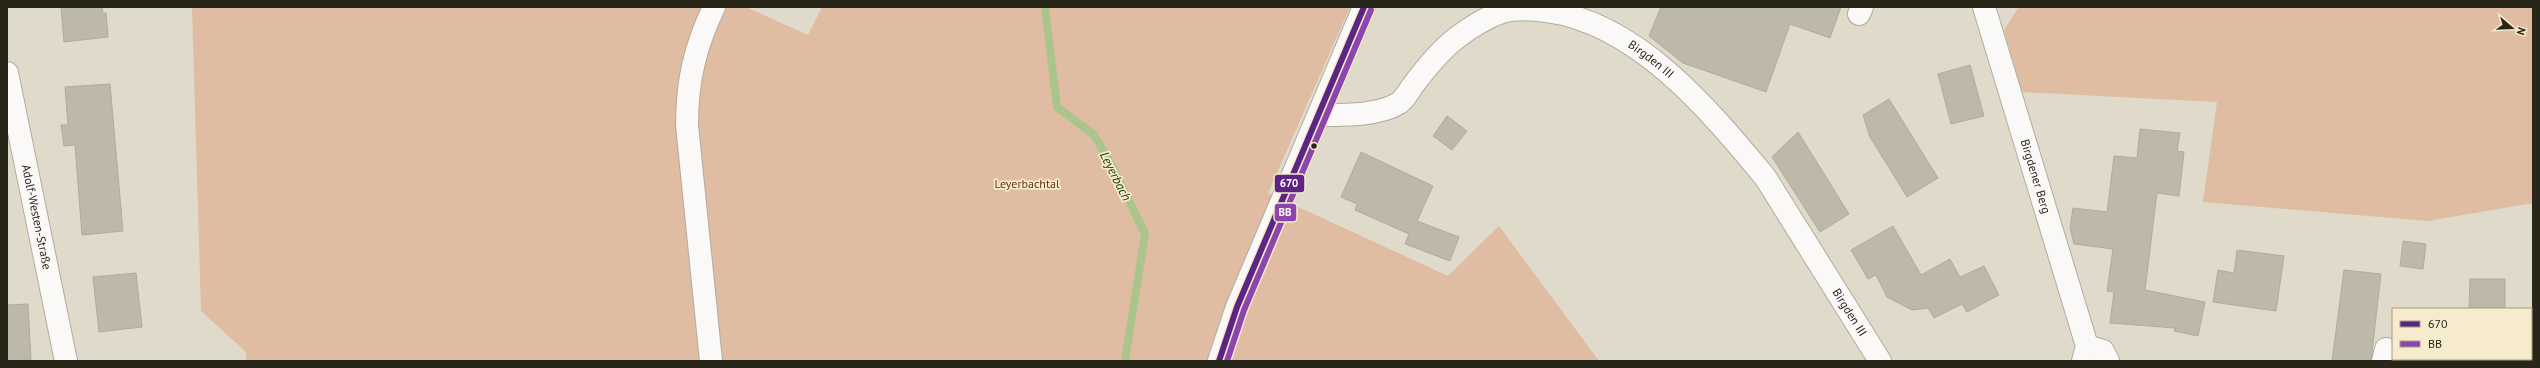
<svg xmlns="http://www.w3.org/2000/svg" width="2540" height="368" viewBox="0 0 2540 368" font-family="'PT Sans',sans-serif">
<rect width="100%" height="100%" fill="#dfdac9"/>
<path fill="#dfbca2" d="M192 7H746L808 35 822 7H1350L1268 193 1448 276 1499 226 1599 361H246V352L201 311Z
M2019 7H2533V203L2428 221 2203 202 2217 102 2022 92 2004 30Z"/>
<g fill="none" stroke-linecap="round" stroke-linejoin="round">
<path stroke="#aac58c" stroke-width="8" d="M1045 7 1057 107 1094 135 1113 168 1145 234 1125 361"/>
</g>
<path fill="#beb8ab" stroke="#b1ab9f" d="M61 7H102L103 13H106L108 37 64 42Z
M1661 7H1841L1830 38 1790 24 1766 92 1683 63 1649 36Z
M1970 65 1984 116 1951 124 1938 74Z
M110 84 123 231 82 235 75 145 64 146 61 125H68L65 87Z
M1889 99 1938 178 1907 197 1870 137 1863 115Z
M1447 116 1467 131 1452 150 1433 136Z
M2140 129 2180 133 2177 151 2184 152 2179 196 2157 193 2145 290 2205 302 2198 336 2174 331 2175 328 2110 323 2114 292 2107 291 2113 249 2074 244 2070 228 2073 208 2107 212 2114 156 2137 158Z
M1798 132 1849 214 1820 232 1772 157Z
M1361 152 1433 186 1417 221 1459 237 1450 261 1405 244 1409 234 1355 210 1357 204 1341 197Z
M1893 226 1921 275 1950 259 1960 277 1984 266 1999 295 1967 312 1962 304 1934 318 1928 308 1912 310 1887 297 1876 275 1868 279 1851 250Z
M2403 241 2426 244 2423 269 2400 266Z
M2237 250 2284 256 2276 311 2213 302 2218 270 2234 273Z
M2344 270 2381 274 2371 361H2332Z
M136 273 142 327 99 332 93 277Z
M2470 279H2505V309H2469Z
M28 304 31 360 7 361V305Z"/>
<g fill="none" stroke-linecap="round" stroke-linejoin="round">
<defs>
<g id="minor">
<path id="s1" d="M1984 7 2087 346 2083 361"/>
<path d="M1859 14 1862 7"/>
<path id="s2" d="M7 73 66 361"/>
<path id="s3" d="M1319 115C1343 115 1378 116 1399 103 1405 99 1410 89 1414 84 1426 68 1439 52 1455 39 1468 29 1485 18 1502 12 1515 8 1533 9 1547 11 1638 23 1710 111 1765 177L1880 361"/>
<path d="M2087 346 2103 351 2108 361"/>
<path d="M711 361 687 125C687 81 695 47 714 7"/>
<path d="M2383 361 2386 349"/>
</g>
<path id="major" d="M1219 361 1237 307 1364 7"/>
</defs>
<use href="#minor" stroke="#b0ac9f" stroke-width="24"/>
<use href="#major" stroke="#b0ac9f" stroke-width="24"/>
<use href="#minor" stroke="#faf9f7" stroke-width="22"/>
<use href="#major" stroke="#faf9f7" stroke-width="22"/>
<defs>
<path id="bus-1" d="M1219 361 1237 307 1364 7"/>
<path id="bus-2" d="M1227 361 1244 310 1371 10"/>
</defs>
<use href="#bus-1" stroke="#f6ebcd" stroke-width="9"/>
<use href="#bus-2" stroke="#f6ebcd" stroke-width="9"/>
<use href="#bus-1" stroke="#5c2483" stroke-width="6"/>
<use href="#bus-2" stroke="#8e44ad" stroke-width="6"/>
</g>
<circle fill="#282519" stroke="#f6ebcd" stroke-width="1.5" cx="1314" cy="146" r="3.5"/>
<g text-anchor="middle" stroke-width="3.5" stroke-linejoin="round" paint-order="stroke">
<g font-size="12" fill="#282519" stroke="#f6ebcd">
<text dy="4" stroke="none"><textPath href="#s3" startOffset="383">Birgden III</textPath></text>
<text dy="4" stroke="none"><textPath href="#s1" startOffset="177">Birgdener Berg</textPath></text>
<text dy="4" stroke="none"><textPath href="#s2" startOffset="147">Adolf-Westen-Straße</textPath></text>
<text dy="4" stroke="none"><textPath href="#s3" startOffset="707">Birgden III</textPath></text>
</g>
<g font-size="12" fill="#633212" stroke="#f6ebcd">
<text x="1027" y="188">Leyerbachtal</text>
</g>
<g font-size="13" font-style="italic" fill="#233c05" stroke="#f6ebcd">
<text transform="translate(1116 176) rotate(63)" y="5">Leyerbach</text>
</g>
</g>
<g stroke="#f6ebcd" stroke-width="1.5">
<rect x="1274" y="174" width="31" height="19" rx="4" fill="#5c2483"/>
<rect x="1274" y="203" width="23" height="19" rx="4" fill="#8e44ad"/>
</g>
<g font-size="11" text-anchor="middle" font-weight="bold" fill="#fff">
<text x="1289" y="187">670</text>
<text x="1285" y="216">BB</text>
</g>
<rect width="2540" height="368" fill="none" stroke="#282519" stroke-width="16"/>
<rect x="2392" y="308" width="140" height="52" fill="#f6ebcd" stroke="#a49c85"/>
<rect x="2400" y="321" width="20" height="6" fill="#5c2483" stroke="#a49c85"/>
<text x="2428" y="328" font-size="12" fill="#282519">670</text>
<rect x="2400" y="341" width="20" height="6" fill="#8e44ad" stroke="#a49c85"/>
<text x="2428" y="348" font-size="12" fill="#282519">BB</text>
<g transform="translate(2512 28) rotate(109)" stroke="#f6ebcd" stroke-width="3" paint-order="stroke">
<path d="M0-3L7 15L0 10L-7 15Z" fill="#282519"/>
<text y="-6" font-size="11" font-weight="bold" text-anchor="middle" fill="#282519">N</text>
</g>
</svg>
